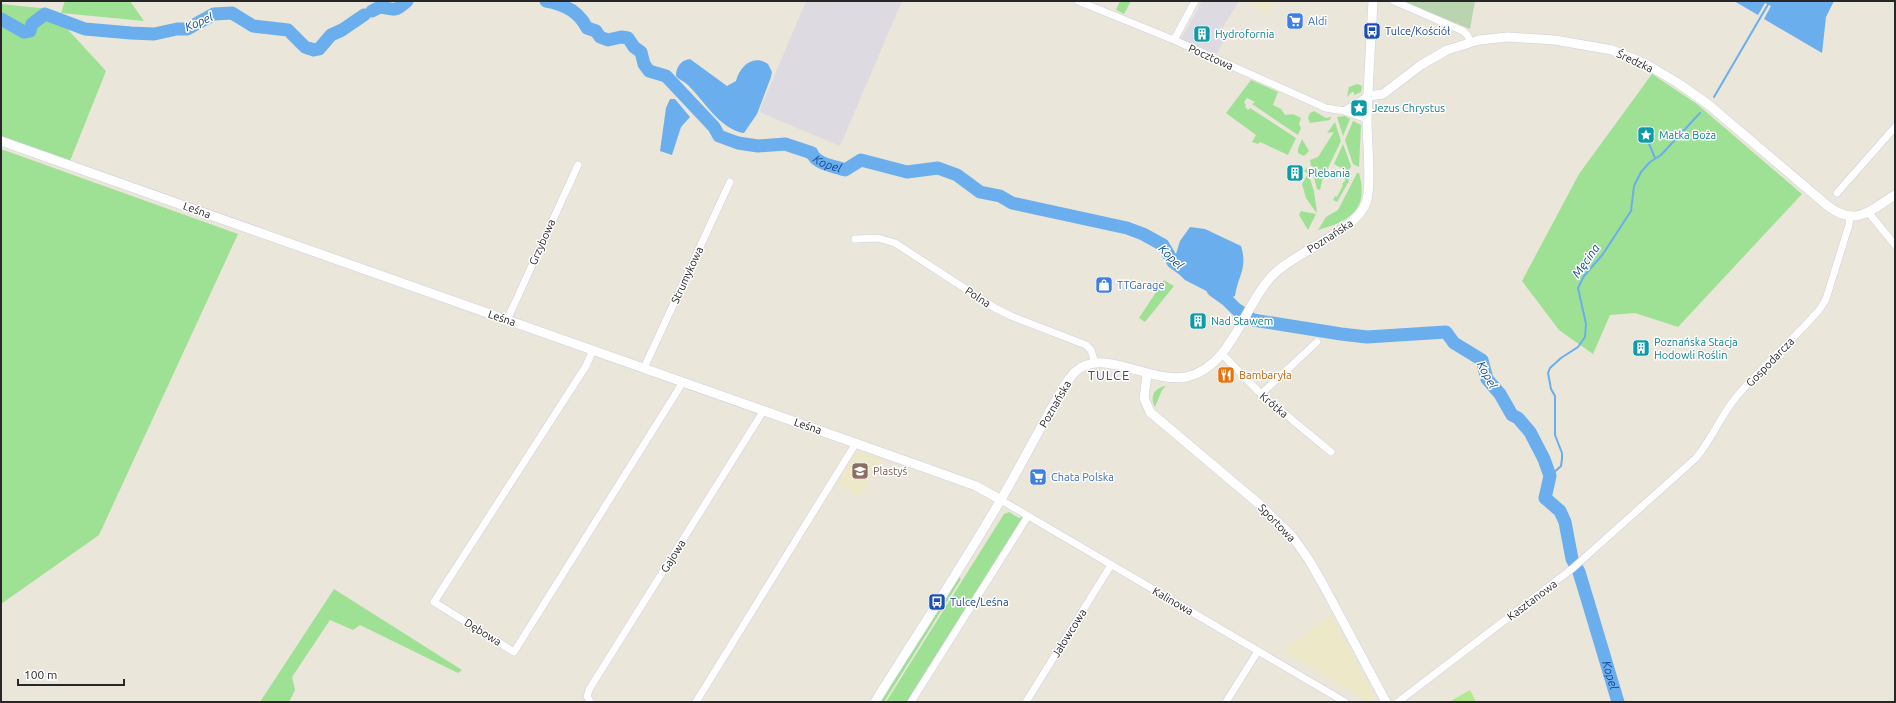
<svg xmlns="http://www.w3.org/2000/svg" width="1896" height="703" viewBox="0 0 1896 703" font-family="Ubuntu,sans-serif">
<rect width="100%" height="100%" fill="#eae6d9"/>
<path fill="#dedae2" d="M806 1H902L840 146 759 112Z
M1202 1H1239L1217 37 1224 40 1217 54 1181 39Z"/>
<path fill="#ece8c8" d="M1246 1H1275L1269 14Z
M862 452 883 459 859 498 837 483 854 455Z
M1331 615 1375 698 1368 702 1284 651Z"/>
<path fill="#9ee195" d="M65 1H130L144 21 61 13Z
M1120 1H1131L1124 14 1116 10Z
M1 4 49 9 106 71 70 161 1 136Z
M1652 74 1697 104 1802 194 1678 327 1635 313 1610 315 1593 354 1559 330 1522 281 1579 174Z
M1251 80 1278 92 1273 105 1281 109 1285 115 1293 114 1301 118 1299 124 1301 128 1298 135 1252 104 1255 102 1247 98 1244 102 1246 105 1245 107 1248 110 1250 108 1296 138 1288 155 1260 142 1258 144 1252 142 1256 135 1226 113Z
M1357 84 1362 86 1361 92 1354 95V92H1352L1347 97 1349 87Z
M1314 111 1326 118 1331 117 1330 120 1310 123 1308 118 1310 113Z
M1345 116 1350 119 1343 136 1337 117Z
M1353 121 1361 125 1359 167 1353 164 1345 140Z
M1335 122 1341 141 1327 170 1323 171 1311 166 1310 160 1318 157 1334 132 1327 133Z
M1302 139 1309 151 1304 156 1298 153V149Z
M1343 144 1351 166 1348 172 1334 164Z
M1 149 238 234 99 535 1 604Z
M1307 168 1314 192 1317 212 1315 211 1306 198 1302 184 1308 174 1304 171Z
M1335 170 1347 176 1349 181 1337 202 1333 200 1335 196 1337 197 1343 185 1342 184 1346 180 1337 175V174L1333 171Z
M1315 172 1321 174 1323 177 1320 190 1317 189 1313 174Z
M1357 173H1359C1369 209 1351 221 1318 230L1326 217 1338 210Z
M1301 211 1316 214 1308 230 1299 215Z
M1164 280 1174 286 1145 322 1139 318Z
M1166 386 1162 390 1155 407C1149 397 1155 387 1166 386Z
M1009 512 1019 518 1024 517 908 702H886L1004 514Z
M957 576 961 579 884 702H878Z
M334 589 462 670 458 673 360 625 353 630 330 620 292 677 295 690 289 702H260Z"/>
<path fill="#bad4b0" d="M1402 1H1475L1470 29Z"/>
<path fill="#b0e990" d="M1470 690 1476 702H1449Z"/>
<path fill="#6baeed" d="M1734 1H1834L1826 17 1822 53 1764 19 1771 6 1765 3 1758 15Z
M690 59 727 86 736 81C740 66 753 54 768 64L772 72 771 77 757 114 744 133C721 130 704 101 688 85 684 81 679 80 676 76 676 67 681 60 690 59Z
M670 99H675L690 117 681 127 672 155 660 151 666 108Z
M1190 227 1205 229 1241 246C1248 269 1238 275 1235 296L1224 300 1185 280 1172 267 1180 241Z"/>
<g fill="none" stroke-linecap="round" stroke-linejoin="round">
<path stroke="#6baeed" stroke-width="2" d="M1714 97 1770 1
M1647 139 1655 158
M1550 476 1561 466 1562 459V453L1555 435V396L1551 389 1548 373 1550 368 1561 358 1578 347 1585 337 1586 324 1578 288 1584 276 1603 254 1631 211 1634 186 1641 172 1650 162 1661 155 1700 113"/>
<g stroke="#6baeed" stroke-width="13">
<path id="s1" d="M546 1C564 4 579 11 587 28L596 31 600 37 608 40 621 37 628 38 634 47 641 52 644 64 649 71 666 76 714 127 719 136 738 143 758 146 785 144 812 153C816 164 834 166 845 170L861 160 907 172 938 168 957 175 980 192 1000 196 1012 203 1127 228 1143 234 1163 245 1173 262 1187 272"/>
<path d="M372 11 380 7C396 9 393 13 407 1"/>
<path d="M1 19 24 32 30 31 32 24 45 14 85 29 131 33 154 34 177 29H187L214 14 232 13 253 26 288 30 305 47 314 50 319 49 331 35 342 30 364 15"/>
<path id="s2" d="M1213 290 1227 300 1236 309 1253 320 1341 334 1367 337 1446 332 1454 343 1482 360 1487 379 1500 394 1512 415 1518 418 1530 432 1544 459 1550 476 1545 498 1560 511 1565 522 1572 559 1579 572 1589 605 1618 702"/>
</g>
<defs>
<path id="minor" d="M1078 1 1174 40 1326 108 1344 111 1368 96
M1394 1 1463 31 1468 36 1470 42
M1174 40 1195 1
M1344 111 1367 119
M1837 193 1895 127
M1868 212 1895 245
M855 239 878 238 895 243 995 308 1011 316 1086 345 1091 350 1095 363
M507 320 578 165
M593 350 586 366 434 602 514 652 683 382
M1221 353 1261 394 1331 452
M644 368 730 182
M1261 394 1317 342
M1001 500 1345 702
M590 702 587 696 590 688 764 410
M696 702 856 443
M911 702 1028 516
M1026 702 1111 565
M1226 702 1258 651
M1398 702 1573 568 1696 458C1712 439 1721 415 1737 396 1763 366 1794 339 1820 309L1826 299 1849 225 1850 217"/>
<path id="tertiary" d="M1368 96 1383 94 1421 65 1447 50 1479 40 1508 37 1555 40 1612 50 1646 64 1678 83 1709 105 1829 207C1857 227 1870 210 1895 195
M1 141 937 472 976 486 1001 500
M1147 374 1144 398 1150 412 1259 504 1292 536 1309 560 1325 588 1386 702
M875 702C919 631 966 561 1007 489 1023 461 1038 432 1054 404 1060 394 1066 381 1075 372 1102 346 1151 384 1186 377 1233 367 1244 302 1275 273 1298 251 1355 231 1366 203 1372 187 1367 141 1367 122 1368 81 1371 41 1373 1"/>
</defs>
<use href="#minor" stroke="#cfcee1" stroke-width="8"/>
<use href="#tertiary" stroke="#cfcee1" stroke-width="10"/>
<use href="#minor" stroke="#fff" stroke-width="7"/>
<use href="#tertiary" stroke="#fff" stroke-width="9"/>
</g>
<defs>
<symbol id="supermarket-square" viewBox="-11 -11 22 22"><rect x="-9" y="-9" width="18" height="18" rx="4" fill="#3f7fe0" stroke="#fff"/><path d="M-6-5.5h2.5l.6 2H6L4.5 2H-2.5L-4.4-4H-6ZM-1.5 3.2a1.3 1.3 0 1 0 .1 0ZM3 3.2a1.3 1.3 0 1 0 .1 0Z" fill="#fff"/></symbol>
<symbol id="bus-square" viewBox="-11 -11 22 22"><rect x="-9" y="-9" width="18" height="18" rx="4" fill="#1a4fb4" stroke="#fff"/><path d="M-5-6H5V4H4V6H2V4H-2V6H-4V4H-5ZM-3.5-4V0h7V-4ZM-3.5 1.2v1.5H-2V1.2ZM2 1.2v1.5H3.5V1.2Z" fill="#fff"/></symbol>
<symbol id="building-square" viewBox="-11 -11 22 22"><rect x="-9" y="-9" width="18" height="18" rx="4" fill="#0f9aa8" stroke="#fff"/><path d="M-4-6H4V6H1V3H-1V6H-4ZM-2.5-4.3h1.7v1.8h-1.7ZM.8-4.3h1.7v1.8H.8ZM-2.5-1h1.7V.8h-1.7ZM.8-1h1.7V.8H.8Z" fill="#fff"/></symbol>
<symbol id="sight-square" viewBox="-11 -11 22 22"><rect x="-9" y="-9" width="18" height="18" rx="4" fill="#0f9aa8" stroke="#fff"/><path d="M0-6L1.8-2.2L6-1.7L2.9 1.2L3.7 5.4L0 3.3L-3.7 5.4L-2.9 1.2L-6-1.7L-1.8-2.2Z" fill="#fff"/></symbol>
<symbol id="shop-square" viewBox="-11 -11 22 22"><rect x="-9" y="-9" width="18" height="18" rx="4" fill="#3f7fe0" stroke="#fff"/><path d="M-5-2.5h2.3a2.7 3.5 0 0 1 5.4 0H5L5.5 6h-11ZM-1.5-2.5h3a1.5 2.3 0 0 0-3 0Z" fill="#fff"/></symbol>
<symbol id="restaurant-square" viewBox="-11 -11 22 22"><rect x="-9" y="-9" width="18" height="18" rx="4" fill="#e8710a" stroke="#fff"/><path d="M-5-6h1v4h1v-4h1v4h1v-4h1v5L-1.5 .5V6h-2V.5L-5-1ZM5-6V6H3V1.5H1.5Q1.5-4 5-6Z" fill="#fff"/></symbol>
<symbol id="school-square" viewBox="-11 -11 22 22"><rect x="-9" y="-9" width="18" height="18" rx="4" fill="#8d6e63" stroke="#fff"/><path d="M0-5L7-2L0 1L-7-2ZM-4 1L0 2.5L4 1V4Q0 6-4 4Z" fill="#fff"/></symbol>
</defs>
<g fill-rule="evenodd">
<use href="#supermarket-square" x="1285" y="11" width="20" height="20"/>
<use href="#bus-square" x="1362" y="21" width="20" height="20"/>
<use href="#building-square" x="1192" y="24" width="20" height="20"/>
<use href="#sight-square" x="1349" y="98" width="20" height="20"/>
<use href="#sight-square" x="1636" y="125" width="20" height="20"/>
<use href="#building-square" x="1285" y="163" width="20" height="20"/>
<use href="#shop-square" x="1094" y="275" width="20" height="20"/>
<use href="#building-square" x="1188" y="311" width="20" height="20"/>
<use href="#building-square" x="1631" y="338" width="20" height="20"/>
<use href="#restaurant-square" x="1216" y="365" width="20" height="20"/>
<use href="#school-square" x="850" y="461" width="20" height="20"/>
<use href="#supermarket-square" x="1028" y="467" width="20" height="20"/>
<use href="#bus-square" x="927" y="592" width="20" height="20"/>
</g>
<g text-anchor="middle" stroke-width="3" stroke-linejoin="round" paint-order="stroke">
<g font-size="11" fill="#366cbe" stroke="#fff" text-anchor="start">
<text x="1308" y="25">Aldi</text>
<text x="1117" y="289">TTGarage</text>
<text x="1051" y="481">Chata Polska</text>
</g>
<g font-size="11" fill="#164399" stroke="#fff" text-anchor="start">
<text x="1385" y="35">Tulce/Kościół</text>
<text x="950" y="606">Tulce/Leśna</text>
</g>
<g font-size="11" fill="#0d838f" stroke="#fff" text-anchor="start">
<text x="1215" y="38">Hydrofornia</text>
<text x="1372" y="112">Jezus Chrystus</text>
<text x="1659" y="139">Matka Boża</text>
<text x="1308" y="177">Plebania</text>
<text x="1211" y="325">Nad Stawem</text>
<text x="1654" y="346">Poznańska Stacja<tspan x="1654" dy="13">Hodowli Roślin</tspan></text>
</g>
<g font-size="11" fill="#272727" stroke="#fff">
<text transform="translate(1211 57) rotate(24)" y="4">Pocztowa</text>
<text transform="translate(1635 61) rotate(25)" y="4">Średzka</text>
<text transform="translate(197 210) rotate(20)" y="4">Leśna</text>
<text transform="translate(1330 236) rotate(-33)" y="4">Poznańska</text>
<text transform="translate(542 242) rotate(-66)" y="4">Grzybowa</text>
<text transform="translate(687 275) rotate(-65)" y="4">Strumykowa</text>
<text transform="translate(978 297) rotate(33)" y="4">Polna</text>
<text transform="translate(502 318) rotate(19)" y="4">Leśna</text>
<text transform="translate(1770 362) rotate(-46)" y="4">Gospodarcza</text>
<text transform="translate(1055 404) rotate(-60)" y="4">Poznańska</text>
<text transform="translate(1274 405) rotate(40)" y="4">Krótka</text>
<text transform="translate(808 426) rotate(19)" y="4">Leśna</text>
<text transform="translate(1277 523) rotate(46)" y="4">Sportowa</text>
<text transform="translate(673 556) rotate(-58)" y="4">Gajowa</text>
<text transform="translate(1532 600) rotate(-37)" y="4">Kasztanowa</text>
<text transform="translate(1173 601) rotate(30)" y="4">Kalinowa</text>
<text transform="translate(483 632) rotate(32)" y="4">Dębowa</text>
<text transform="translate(1069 633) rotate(-58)" y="4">Jałowcowa</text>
</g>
<g font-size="11" fill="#c56008" stroke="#fff" text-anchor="start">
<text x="1239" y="379">Bambaryła</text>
</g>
<g font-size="11" fill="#785e54" stroke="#fff" text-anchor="start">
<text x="873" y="475">Plastyś</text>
</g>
<g font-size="12" font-style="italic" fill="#0e4995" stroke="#fff">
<text transform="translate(199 22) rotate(-23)" y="4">Kopel</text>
<text dy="4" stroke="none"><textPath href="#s1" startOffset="351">Kopel</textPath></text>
<text transform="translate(1171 257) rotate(45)" y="4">Kopel</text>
<text transform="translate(1586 261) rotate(-55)" y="4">Męcina</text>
<text transform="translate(1487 375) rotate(62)" y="4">Kopel</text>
<text dy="4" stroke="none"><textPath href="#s2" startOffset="643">Kopel</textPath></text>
</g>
<g font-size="13" letter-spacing="1" fill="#4a4977" stroke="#fff">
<text x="1109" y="380">TULCE</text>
</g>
</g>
<rect width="1896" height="703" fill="none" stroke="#272727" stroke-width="4"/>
<path d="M18 679v6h106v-6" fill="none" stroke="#272727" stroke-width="2"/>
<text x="24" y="679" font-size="12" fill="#272727" stroke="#ffffff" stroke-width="3" paint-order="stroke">100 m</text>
</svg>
